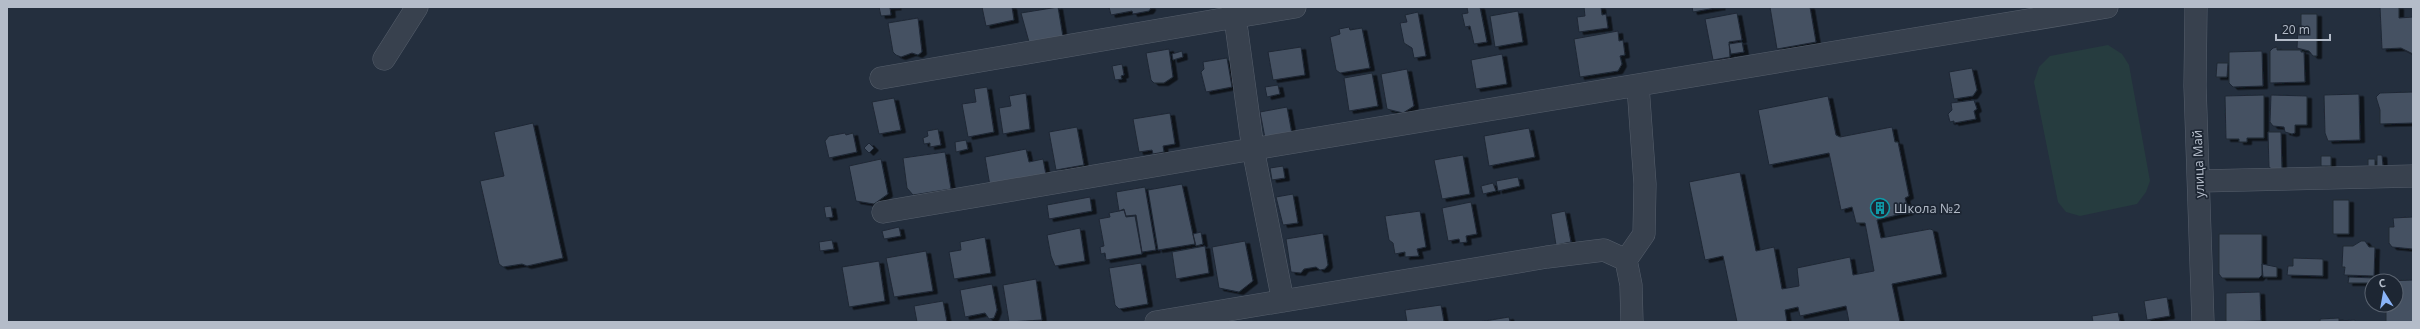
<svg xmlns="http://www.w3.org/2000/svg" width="2420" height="329" viewBox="0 0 2420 329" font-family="'Open Sans',sans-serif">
<defs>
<filter id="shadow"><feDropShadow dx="4.5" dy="2.5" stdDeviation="0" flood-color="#0009"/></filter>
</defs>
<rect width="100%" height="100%" fill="#242f3e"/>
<path fill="#263c3f" d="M2108 45 2122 54 2129 65 2150 181 2146 192 2137 204 2080 216 2066 212 2058 202 2034 82 2039 67 2050 56Z"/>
<path fill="#455162" stroke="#1f2835" filter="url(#shadow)" d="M879 7H897L890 8 891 15 881 16Z
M982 7H1012L1014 20 986 26Z
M1058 7 1063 37 1029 42 1021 13Z
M1109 7H1151V8L1149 11 1133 14 1132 11 1111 15Z
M1467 7H1480L1487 42 1474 44 1470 26 1465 27 1462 14 1468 13Z
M1584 7H1601L1602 15 1606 14 1608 28 1579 32 1577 17 1585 16Z
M1692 7H1721L1693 12Z
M1770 7H1810L1816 42 1777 49Z
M2380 7H2399V18L2413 17V54L2401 48 2382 49Z
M1518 11 1523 42 1495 47 1490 16Z
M1418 12 1426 56 1414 58 1412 48 1404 43 1400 23 1407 22 1405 15Z
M1737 13 1742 40 1729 42 1730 57 1713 60 1705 19Z
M2301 14H2317V56H2313L2309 51 2297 48 2298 27H2301Z
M918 18 922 52 918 55 912 53 901 57 896 55 893 52 888 23Z
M1349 27 1350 30 1362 28 1370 68 1340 73 1336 70 1330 37 1340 34 1339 29Z
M1618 31 1619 41 1623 40 1625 55 1620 56 1622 64 1618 71 1580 77 1574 39Z
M1742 42 1744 52 1731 54 1729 44Z
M1301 47 1305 75 1273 80 1268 52Z
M2277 47V50H2301V52H2304L2305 82 2270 83V51L2273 48Z
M1169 49 1173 77 1164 83H1154L1151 80 1146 53Z
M1182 51 1183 57 1173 60 1172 54Z
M2262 51 2263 86 2233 87 2229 83V52Z
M1502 54 1507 84 1476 89 1471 60Z
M1227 58 1232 87 1206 92 1201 72 1204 69 1203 62Z
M2217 63H2228L2227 77H2216Z
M1122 64 1124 75 1121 76 1122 79 1115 80 1112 66Z
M1972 68 1977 90 1973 96 1954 99 1949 72Z
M1407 69 1414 106 1403 113 1387 109 1381 74Z
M1372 73 1378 106 1349 111 1344 78Z
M1278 85 1280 94 1267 97 1265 87Z
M987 87 994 132 968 137 962 104 976 102 974 89Z
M2413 92V123L2380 124V110L2376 97 2380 93Z
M1026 93 1030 129 1003 134 999 108 1011 106 1009 96Z
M2359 94 2360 140 2328 141 2325 133 2324 95Z
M2264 95V138H2247V142H2239V139H2226L2225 96Z
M2271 95 2307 96V125H2295V133L2292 134 2285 132 2284 127 2273 126 2270 122Z
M1828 96 1836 135 1840 137 1892 127 1895 142H1898L1909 196 1905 198 1909 212 1877 220 1881 238 1930 229 1933 230 1942 274 1892 284 1900 322H1849L1846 306 1800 316 1798 307 1785 310 1787 322H1737L1723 256 1705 260 1689 182 1740 172 1756 251 1774 247 1782 289 1799 286 1797 268 1850 257 1853 275 1874 271 1865 223H1856L1852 207 1841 210 1829 153 1769 165 1758 110Z
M894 98 901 130 879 134 872 102Z
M1974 100 1977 109 1974 111 1976 119 1954 123V121L1950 122 1948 114 1952 110 1951 103Z
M1287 107 1292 134 1265 138 1260 112Z
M1170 113 1175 144 1163 146 1164 152 1153 154 1152 150 1139 152 1133 119Z
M533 123 563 258 527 266 522 264 503 267 499 264 480 181 504 176 494 132Z
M1077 127 1084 165 1056 170 1049 132Z
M1529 128 1535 157 1489 166 1484 136Z
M938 129 941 145 930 147V143L924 144 923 138 928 136 927 131Z
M2268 132H2281L2282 170H2273L2269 167Z
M845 133 846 135 853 133 857 152 829 158 825 141 829 136Z
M966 140 968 149 956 152 955 142Z
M869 143 874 148 869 153 864 148Z
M1026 149 1029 162 1043 159 1046 175 990 186 985 157Z
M945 152 951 189 913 195 907 188 903 158Z
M1463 155 1470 194 1442 199 1434 160Z
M2377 155H2382L2383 166H2377Z
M2321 156H2331V166H2321Z
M881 159 888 194 874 204 856 201 849 166Z
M2368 159H2375V166H2368Z
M1283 166 1285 178 1272 180 1270 168Z
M1518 177 1520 186 1498 191 1496 181Z
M1493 183 1496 191 1483 194 1481 186Z
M1182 184 1195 244 1158 250 1148 190Z
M1145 187 1156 250 1142 252 1136 215 1126 216 1124 209 1119 211 1116 192Z
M1293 194 1298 223 1283 225 1276 197Z
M1090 197 1092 211 1049 219 1047 205Z
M2333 200H2349V234H2333Z
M1471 202 1477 234 1466 236 1467 242 1460 243 1459 239 1448 241 1442 208Z
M831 206 833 217 826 218 824 207Z
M1124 210 1126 217 1135 216 1142 254 1106 260 1105 253 1101 254 1100 247 1104 246 1099 219 1110 217 1109 213Z
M1420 211 1426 247 1417 249 1419 256 1405 257V252L1395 254 1393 243 1389 240 1385 216Z
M1565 211 1571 242 1556 245 1551 214Z
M2413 217V249L2392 247 2389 243V227H2394L2393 218Z
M899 227 901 236 884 239 882 231Z
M1080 228 1085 261 1055 266 1051 256 1047 235Z
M1201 232 1203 244 1196 246 1193 234Z
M1323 233 1328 265 1325 269 1320 270 1316 267 1304 269 1301 273 1291 272 1286 239Z
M2219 234H2262V275L2259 278H2222L2219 274Z
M985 237 991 273 954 279 949 252 961 250 960 242Z
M832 240 834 249 820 251 819 242Z
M1245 241 1253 281 1239 292 1219 288 1212 247Z
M2361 241H2365L2369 247H2375L2374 276 2344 275 2345 267H2342L2343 246H2353Z
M1205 246 1209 273 1176 279 1172 252Z
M926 251 933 291 894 297 886 258Z
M2293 258 2323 259V276L2287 275 2288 266H2293Z
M879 261 885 301 849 307 842 267Z
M1141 263 1148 304 1119 309 1115 305 1109 268Z
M2262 264 2277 267V277H2263Z
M2349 277 2374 278V281L2372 283H2348Z
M1036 279 1042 320 1009 322 1003 285Z
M2413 280V322H2386V305H2396V281H2386Z
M992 284 997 310 994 318 989 319 985 313 965 317 960 290Z
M2260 292 2261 321 2226 322V293Z
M2167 297 2170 316 2147 320 2144 301Z
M943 301 947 322H917L914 306Z
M1441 305 1444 322H1407L1405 310Z
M2118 312 2120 322H2093L2092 316Z
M1509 317 1510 322H1479Z
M2339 318V321L2355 320V322H2320V319Z"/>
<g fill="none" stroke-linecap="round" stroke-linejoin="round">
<defs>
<path id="minor" d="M1233 7 1235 17 1295 7
M2196 7 2195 86 2203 322
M384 59 417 7
M881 78 1235 17 1253 149 883 212
M2200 181 2413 176
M1626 260 1644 234 1645 184 1638 86
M1283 301 1253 149 2107 7
M1156 322 1547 257 1604 250 1626 260 1631 285 1632 322"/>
</defs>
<use href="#minor" stroke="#565f6c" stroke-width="23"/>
<use href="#minor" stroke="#38414e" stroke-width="22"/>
</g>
<defs>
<symbol id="building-ring" viewBox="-11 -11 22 22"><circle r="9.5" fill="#1d2633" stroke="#0f9aa8" stroke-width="1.5"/><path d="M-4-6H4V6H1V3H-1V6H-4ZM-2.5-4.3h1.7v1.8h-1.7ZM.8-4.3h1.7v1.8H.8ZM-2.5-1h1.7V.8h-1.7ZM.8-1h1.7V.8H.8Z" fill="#0f9aa8"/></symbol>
</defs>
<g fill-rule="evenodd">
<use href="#building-ring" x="1869" y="197" width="22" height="22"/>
</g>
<g text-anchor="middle" stroke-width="3.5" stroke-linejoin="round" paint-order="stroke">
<g font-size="13" fill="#b4bcc9" stroke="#1d2633">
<text transform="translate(2198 164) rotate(-92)" y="5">улица Май</text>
</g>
<g font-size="13" fill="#b4bcc9" stroke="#1d2633" text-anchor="start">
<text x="1894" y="213">Школа №2</text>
</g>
</g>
<rect width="2420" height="329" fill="none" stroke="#b4bcc9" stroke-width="16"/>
<g transform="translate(2384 293) rotate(349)"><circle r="19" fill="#1d2633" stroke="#59626f"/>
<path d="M0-3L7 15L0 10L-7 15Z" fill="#8ab4f8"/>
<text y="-6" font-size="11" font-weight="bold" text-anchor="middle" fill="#b4bcc9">С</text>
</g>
<path d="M2276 34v6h54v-6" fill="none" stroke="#b4bcc9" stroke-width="2"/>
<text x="2282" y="34" font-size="12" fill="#b4bcc9" stroke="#1d2633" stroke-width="3" paint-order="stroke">20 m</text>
</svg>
